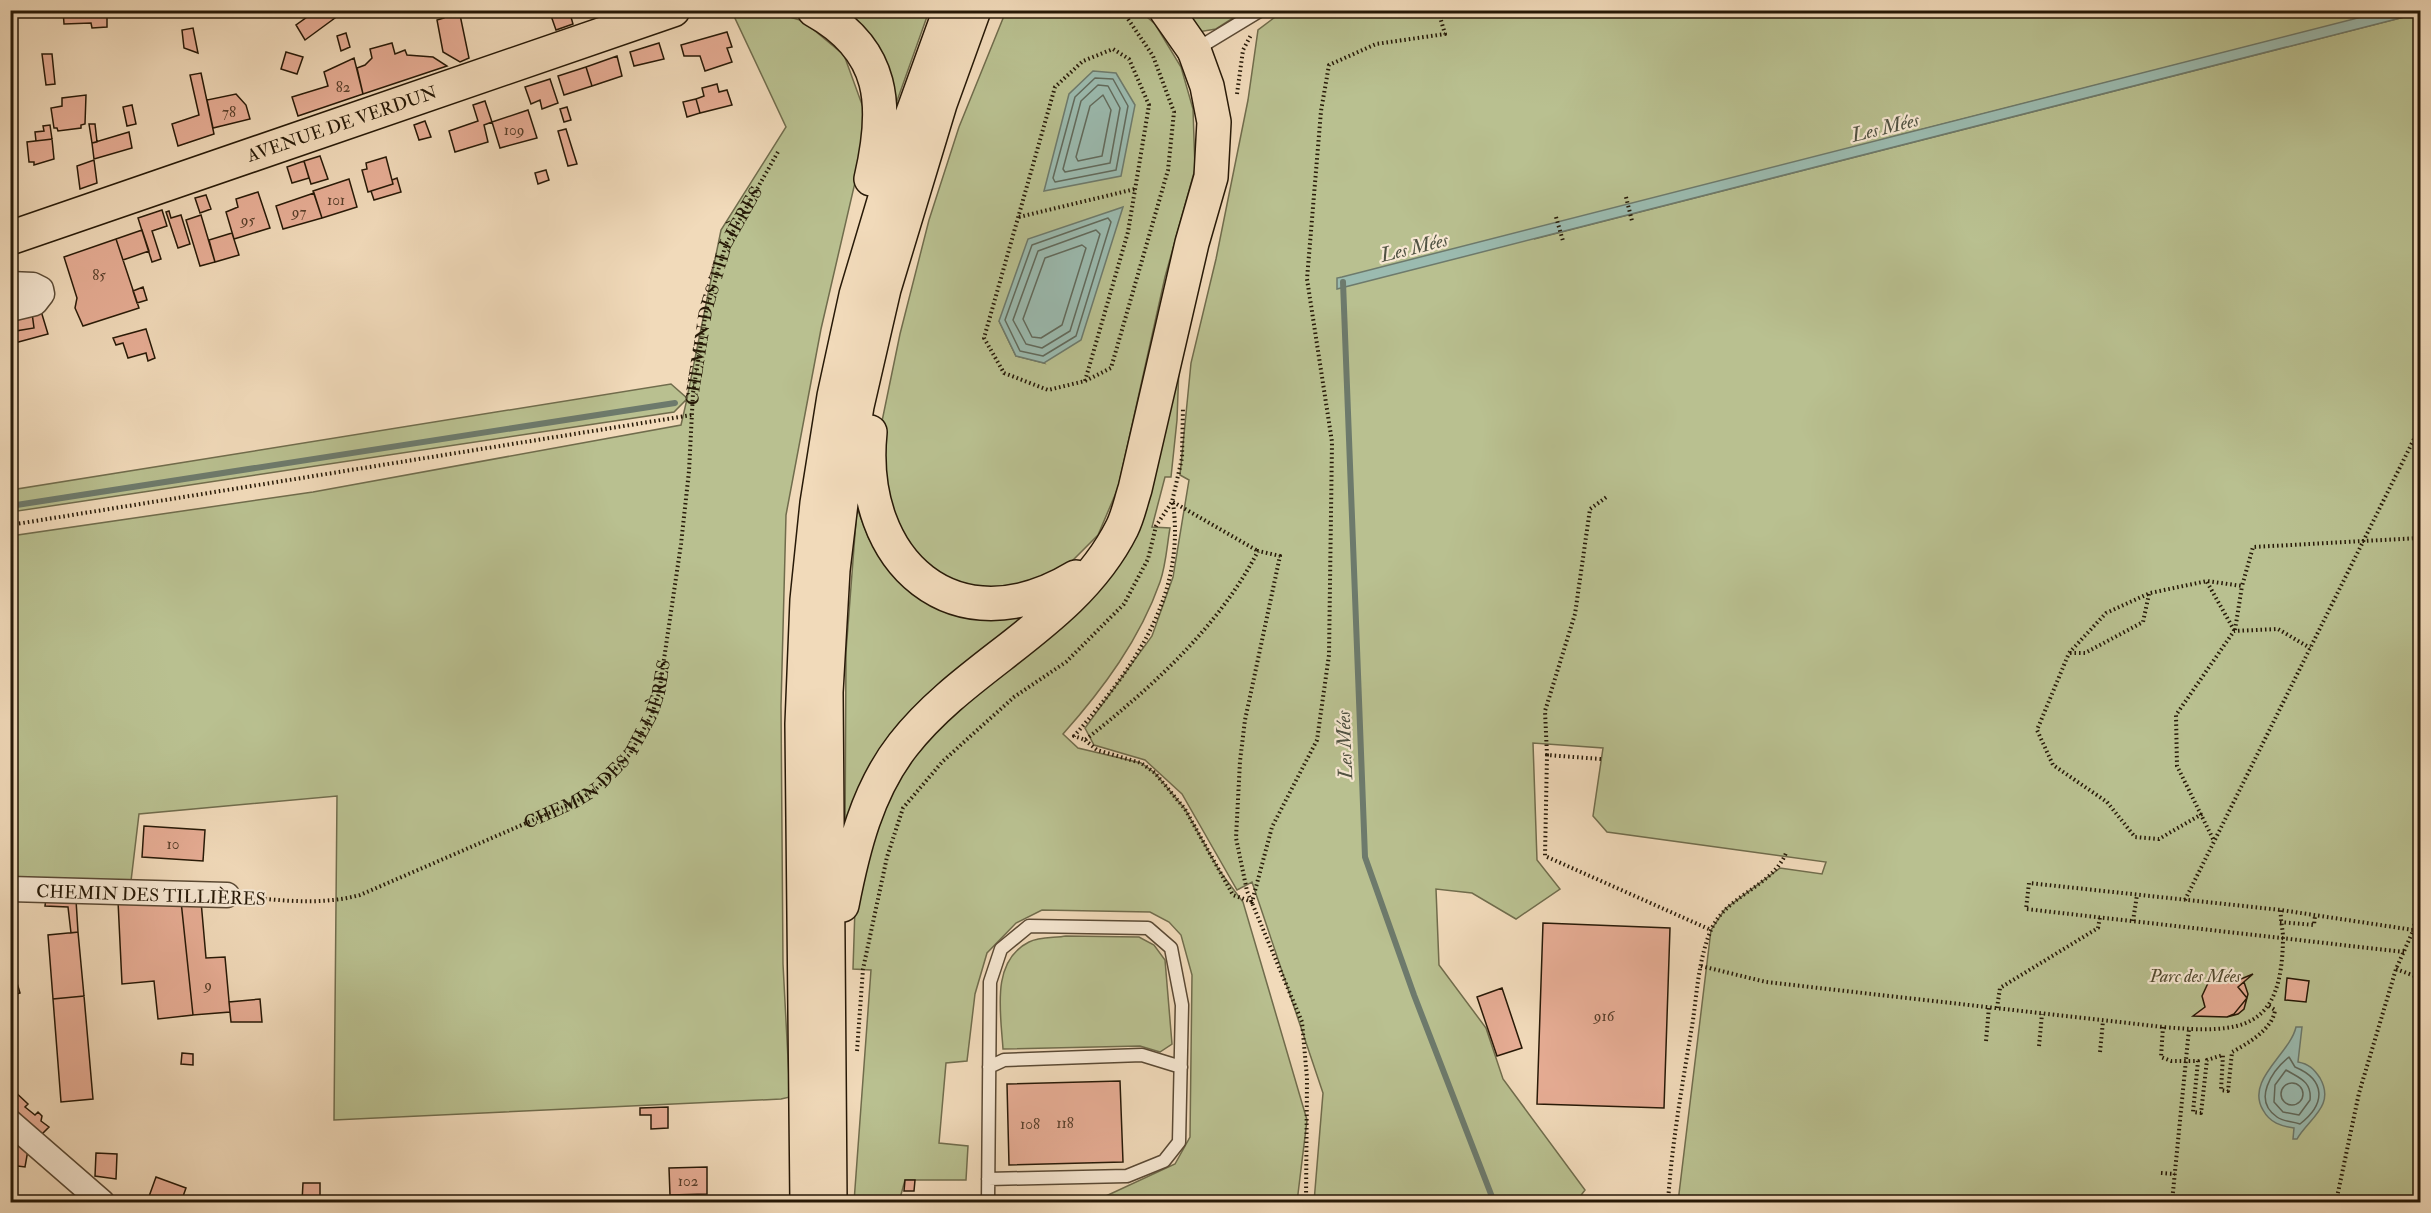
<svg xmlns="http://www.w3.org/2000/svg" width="2431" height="1213" viewBox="0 0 2431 1213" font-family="'IM FELL Double Pica',serif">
<rect width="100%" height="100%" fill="#f1daba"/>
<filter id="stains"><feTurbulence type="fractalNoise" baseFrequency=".00333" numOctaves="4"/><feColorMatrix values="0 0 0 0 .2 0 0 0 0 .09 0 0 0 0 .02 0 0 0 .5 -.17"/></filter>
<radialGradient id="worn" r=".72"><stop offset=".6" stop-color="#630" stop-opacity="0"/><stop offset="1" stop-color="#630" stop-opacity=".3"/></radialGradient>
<path fill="#b9c090" stroke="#706c4c" stroke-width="1.5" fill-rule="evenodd" d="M752 11H770L803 21 844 55 864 110 860 161 821 329 786 515 781 706 783 964 790 1097 781 1099 334 1120 337 796 139 814 131 881 11 879V536L313 492 681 425 687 399 674 412 11 512V490L671 384 687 398 721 230 786 127 733 14Z
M831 11H929L892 115Z
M1006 11H1140L1155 24 1181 67 1193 109 1195 169 1165 277 1118 488 1098 535 1059 574 994 593 933 576 885 520 881 426 900 334 929 220 959 127ZM999 321 1044 363 1016 356Z
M1183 11H1244L1216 29 1198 32Z
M1283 11H2389L1892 137 1534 239 2420 13V1202H1678L1711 930 1725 909 1780 868 1822 874 1826 862 1607 832 1593 816 1603 748 1533 743 1537 860 1560 889 1516 919 1472 893 1436 889 1439 965 1486 1028 1503 1079 1585 1190 1576 1202H1314L1323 1093 1252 882 1237 890 1182 794 1145 760 1094 745 1085 728 1152 636 1173 577 1189 480 1180 475 1191 363 1216 259 1248 100 1258 30Z
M1179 366 1177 420 1171 477H1165L1152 527 1170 528C1167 545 1166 565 1160 582 1140 639 1103 689 1063 734L1078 748 1141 763 1155 773 1185 809 1219 870 1243 902 1307 1120 1297 1202H1093L1175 1164 1190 1137 1192 975 1181 935 1169 922 1150 912 1042 910 1016 923 987 953 975 994 967 1061 946 1063 939 1143 968 1146 966 1180H905L899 1202H854L871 970 853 969 856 877 911 744 1089 597Z
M857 508 869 539 885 564 986 616 1012 617 1038 610 960 672 845 844 846 652Z
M1066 936 1139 937 1154 945 1165 960 1172 1044 1160 1052 1140 1046 1003 1049C1001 1015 990 961 1029 942 1039 937 1055 938 1066 936Z"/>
<path fill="#9bbbb0" stroke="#6d7a6c" stroke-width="1.5" d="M2389 10 2420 11V13L1337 289V278L1342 277Z
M1093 71 1116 73 1135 105 1121 176 1044 191 1069 94Z
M1123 207 1081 340 1044 363 1016 356 999 321 1028 239Z
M2296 1027H2302L2298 1062C2309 1064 2314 1069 2320 1078 2336 1106 2308 1119 2297 1139H2293L2294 1128C2281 1126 2270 1123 2263 1110 2245 1080 2290 1054 2296 1027Z"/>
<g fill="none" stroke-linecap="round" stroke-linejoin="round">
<path stroke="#616a5c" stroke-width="1.5" d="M1095 78 1113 79 1128 106 1116 170 1055 182 1053 178 1075 97Z
M1098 85 1108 86 1120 108 1110 163 1065 172 1063 169 1081 101Z
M1103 95 1111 110 1102 156 1078 161 1076 157 1090 106Z
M1108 218 1111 222 1076 336 1043 356 1020 351 1005 320 1032 245Z
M1096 230 1100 234 1070 331 1042 348 1026 344 1013 320 1038 251Z
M1082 245 1086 248 1062 325 1041 338 1032 337 1023 319 1045 258Z
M2289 1057 2295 1067C2326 1080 2326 1104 2300 1124 2292 1121 2284 1122 2277 1117 2252 1100 2272 1071 2289 1057Z
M2286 1070C2299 1078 2312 1081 2310 1100L2299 1115 2283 1112 2274 1102 2275 1085Z
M2281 1094a11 11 0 1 1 22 0a11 11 0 1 1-22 0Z"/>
<path stroke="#6d7a6c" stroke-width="6" d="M1343 282 1365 857 1414 995 1494 1202
M10 506 675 403"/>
</g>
<path fill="#e7ad95" stroke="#271907" stroke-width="1.5" d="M63 10H107V27L92 28 91 23 64 24Z
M317 10H337L339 15 305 40 296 25Z
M443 10H459L469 58 460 62 443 52 437 20 444 18Z
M549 10H569L573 24 556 30Z
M193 28 198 53 184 48 182 30Z
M727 32 732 47 727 48 732 62 705 71 700 56H684L681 45Z
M346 33 350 47 341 51 337 36Z
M392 43 395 54 405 50 407 55 433 57 447 66 363 94 357 68 365 65 372 58 370 49Z
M659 43 664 59 634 66 630 52Z
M286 52 303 57 297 74 281 69Z
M42 54H52L55 84 46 85Z
M617 56 622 76 592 86 586 67Z
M354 58 363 94 298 116 292 97 328 86 324 72Z
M586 67 592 86 564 95 558 76Z
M201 73 214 134 178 146 172 124 199 115 190 75Z
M550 79 558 103 542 109 540 100 531 104 525 87Z
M717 84 719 92 727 90 732 105 700 113 696 99 704 96 702 88Z
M236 94 246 105 250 119 213 128 207 100Z
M86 95 85 124 81 125V128L58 131 57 128H54L51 108 62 106V98Z
M696 99 700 113 687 117 683 102Z
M485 101 492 122 484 125 488 142 455 152 449 131 478 121 473 105Z
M132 105 136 124 127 126 123 107Z
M567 107 571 120 564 122 560 109Z
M528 110 537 138 500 148 492 122Z
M425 121 431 137 419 140 414 125Z
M89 124H95L97 142 92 143Z
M50 125 52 139 36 141 35 132 44 131 43 126Z
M566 129 577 164 568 166 558 131Z
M129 132 132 148 94 159 92 143Z
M52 139 54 159 34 165V162H29L27 142Z
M320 156 328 179 311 184 304 161Z
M386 157 393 184 368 192 362 170 367 169 366 163Z
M94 160 97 183 80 189 77 166Z
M304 161 309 178 292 183 287 167Z
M546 170 549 180 538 184 535 173Z
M397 178 401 192 374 200 371 191 393 184 392 180Z
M349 179 357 207 322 218 313 191Z
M258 192 270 228 234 239 226 212 238 207 236 199Z
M10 193H15L16 210 10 213Z
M314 193 322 218 283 229 276 206Z
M206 195 211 209 200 213 195 198Z
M162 210 167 226 152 231 161 259 152 262 138 218Z
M169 211 171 218 181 215 190 244 178 248 166 212Z
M201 215 215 262 200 266 186 220Z
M142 230 149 251 123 260 116 239Z
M232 233 239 255 215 262 209 240Z
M116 239 139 308 83 326 75 308 77 298 64 257Z
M143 287 147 300 137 303 133 291Z
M41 311 48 334 11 344 10 332 34 328 32 313Z
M32 313 34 328 10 332V317Z
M146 329 155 358 148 361 146 353 128 358 123 343 116 345 113 338Z
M144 826 205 830 203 861 142 857Z
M46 898 76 900 78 932 71 933 68 907 45 906Z
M118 901H181L193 1015 158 1019 154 981 122 984Z
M181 901H201L206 958 225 957 230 1012 193 1015Z
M1543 923 1670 928 1664 1108 1537 1104Z
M78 932 84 996 53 999 48 935Z
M11 963 20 993 10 996V964Z
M2253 974 2238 987 2247 998 2234 1014 2227 1017 2193 1016 2205 1007 2202 996 2209 981 2217 977 2241 979Z
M2287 978 2309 981 2306 1002 2285 1000Z
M2244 982 2248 994 2244 1009 2238 1014 2227 1017 2234 1014 2247 998 2238 987Z
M1502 988 1522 1048 1497 1056 1477 997Z
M84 996 93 1099 61 1102 53 999Z
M260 999 262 1022H231L229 1002Z
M182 1053 193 1054V1065L181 1064Z
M1120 1081 1123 1162 1009 1165 1007 1084Z
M10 1087 28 1104 25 1107 35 1115 38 1112 42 1116 41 1121 49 1127 39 1137 10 1112Z
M668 1107V1128L651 1129V1115H640V1108Z
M10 1137 28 1150 25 1167 10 1165Z
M96 1153 117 1154 116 1179 95 1176Z
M707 1167V1194L670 1195 669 1168Z
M156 1177 186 1188 181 1202H147Z
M905 1180H915L914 1191H904Z
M303 1183H320V1202H302Z"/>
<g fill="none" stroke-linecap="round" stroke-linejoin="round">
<defs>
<path id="service" d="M1195 50 1261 10
M989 1067 1004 1060 1142 1055 1181 1067
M988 1202 990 982 1001 949 1029 926 1148 928 1171 948 1182 1005 1179 1142 1164 1161 1127 1176 988 1179"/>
<path id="minor" d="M10 284 33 285 41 289 42 294 35 303 10 309
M10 889 227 895
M10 1122 102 1202"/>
<g id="primary">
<path d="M1166 10 1194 50"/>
<path id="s2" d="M10 238 673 10"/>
</g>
<path id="trunk" d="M814 10C886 50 888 106 871 179
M870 432C857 562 955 650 1076 577
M842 905C853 849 867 791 903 745 967 663 1074 624 1122 528 1128 516 1131 501 1135 489L1192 243 1211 177 1214 122 1207 86 1194 50
M807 1202 802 724 807 600 817 503 834 396 856 295 899 151 950 10
M830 1202 826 692 833 570 841 503 857 406 884 289 940 104 974 10"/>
</defs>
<use href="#service" stroke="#5a4934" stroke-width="15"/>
<use href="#minor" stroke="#5a4934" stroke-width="27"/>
<use href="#primary" stroke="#271907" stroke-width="36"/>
<use href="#trunk" stroke="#271907" stroke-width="36"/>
<g stroke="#271907" stroke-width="4" stroke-dasharray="1.5 3" stroke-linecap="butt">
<path d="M1237 94 1243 50 1251 35"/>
<path d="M1626 197 1632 221"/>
<path d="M1019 217 1135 189"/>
<path d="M1556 217 1563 241"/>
<path d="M1085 381 1128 232 1149 105 1129 59 1113 49 1083 61 1055 87 984 338 1004 373 1048 390 1085 381 1111 368 1168 170 1174 112 1153 56 1122 10"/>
<path d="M1173 502 1258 551"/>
<path d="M1173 503C1186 597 1133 669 1074 736L1085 740C1151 688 1219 627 1258 551L1280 556 1245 720 1240 761 1236 838 1247 891 1302 1022 1307 1078 1306 1202"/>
<path d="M10 525 692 415"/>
<path d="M2207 582 2234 630"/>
<path d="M2235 630 2242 586"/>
<path d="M2070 653H2085L2143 622 2149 594"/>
<path d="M1085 740 1097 750 1141 763 1155 773 1185 809 1233 895 1252 902 1272 827 1317 740 1329 655 1332 442 1307 279 1321 111 1329 65 1376 44 1445 34 1438 10"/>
<path d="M1547 755 1545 711 1575 614 1590 509 1608 496"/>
<path d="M1601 759 1547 755 1545 856 1711 930"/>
<path d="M2202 814 2159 839 2135 837 2107 802 2053 765 2037 730 2069 653 2106 613 2150 593 2207 581 2242 586 2253 547 2420 538"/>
<path d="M2213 839 2177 766 2176 715 2234 631 2278 629 2310 648"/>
<path id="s1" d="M247 897C285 901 323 905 360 895L575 802 596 789 630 754 652 714 659 693 681 544 689 471 693 393 706 311 726 244 779 150"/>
<path d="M2185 900 2420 427"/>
<path d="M2133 921 2137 895"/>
<path d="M2280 922 2314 925 2315 916"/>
<path d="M2404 952 2026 909 2029 883 2281 910 2420 931"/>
<path d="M1701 966 1766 982 2163 1027C2243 1034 2282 1030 2283 938 2283 929 2280 920 2281 910"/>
<path d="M2396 969 2420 978"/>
<path d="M1997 1008 2000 988 2098 928 2100 917"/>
<path d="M2163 1027 2161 1057 2171 1061H2198L2193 1112 2201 1113 2207 1060 2223 1055 2221 1090 2228 1091 2232 1052C2247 1044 2273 1029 2275 1010L2269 1006"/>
<path d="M1986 1041 1989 1007"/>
<path d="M2039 1046 2042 1014"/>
<path d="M857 1051 863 969 887 857 903 808 943 761 1014 697 1066 662 1124 604 1148 559 1156 526 1172 502 1182 458 1183 407"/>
<path d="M2100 1052 2103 1021"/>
<path d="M2161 1173 2175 1174"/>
<path d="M1668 1202C1672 1141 1683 1081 1693 1020 1697 991 1699 958 1711 930 1726 895 1772 887 1786 853"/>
<path d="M2172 1202 2189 1029"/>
<path d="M2336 1202 2359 1093 2396 969 2413 931 2420 897"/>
</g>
<use href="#service" stroke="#f6e7d2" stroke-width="12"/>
<use href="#minor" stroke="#f6e7d2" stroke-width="24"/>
<use href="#primary" stroke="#f1daba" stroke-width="33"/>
<use href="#trunk" stroke="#f1daba" stroke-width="33"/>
</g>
<g text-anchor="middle" stroke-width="4.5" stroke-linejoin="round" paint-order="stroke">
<g font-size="15" fill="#573e2a">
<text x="343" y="92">82</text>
<text x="229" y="117">78</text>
<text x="514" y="135">109</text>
<text x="336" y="205">101</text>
<text x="299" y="217">97</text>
<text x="248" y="225">95</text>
<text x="99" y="280">85</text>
<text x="173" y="849">10</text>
<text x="208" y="990">9</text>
<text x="1604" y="1021">916</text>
<text x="1065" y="1128">118</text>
<text x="1030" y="1129">108</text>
<text x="688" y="1186">102</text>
</g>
<g font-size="18" fill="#271907" stroke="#f6e7d2">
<text dy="6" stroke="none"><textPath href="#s2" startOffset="351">AVENUE DE VERDUN</textPath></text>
<text dy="6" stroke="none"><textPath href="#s1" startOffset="894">CHEMIN DES TILLIÈRES</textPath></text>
<text dy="6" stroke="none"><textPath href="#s1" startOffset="408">CHEMIN DES TILLIÈRES</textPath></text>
<text transform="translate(151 895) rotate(2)" y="6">CHEMIN DES TILLIÈRES</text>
</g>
<g font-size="18" font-style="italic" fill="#534b30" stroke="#f6e7d2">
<text x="2195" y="982">Parc des Mées</text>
</g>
<g font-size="20" font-style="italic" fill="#505242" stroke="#f6e7d2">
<text transform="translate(1885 127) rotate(-14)" y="7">Les Mées</text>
<text transform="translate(1414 247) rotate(-14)" y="7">Les Mées</text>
<text transform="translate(1344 745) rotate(-92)" y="7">Les Mées</text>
</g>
</g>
<rect width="2431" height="1213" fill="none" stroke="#f1daba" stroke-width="36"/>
<rect x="12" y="12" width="2407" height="1189" fill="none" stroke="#271907" stroke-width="3"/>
<rect x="18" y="18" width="2395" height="1177" fill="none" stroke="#271907" stroke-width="1.5"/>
<rect width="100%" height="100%" filter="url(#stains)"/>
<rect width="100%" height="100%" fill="url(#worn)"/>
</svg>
